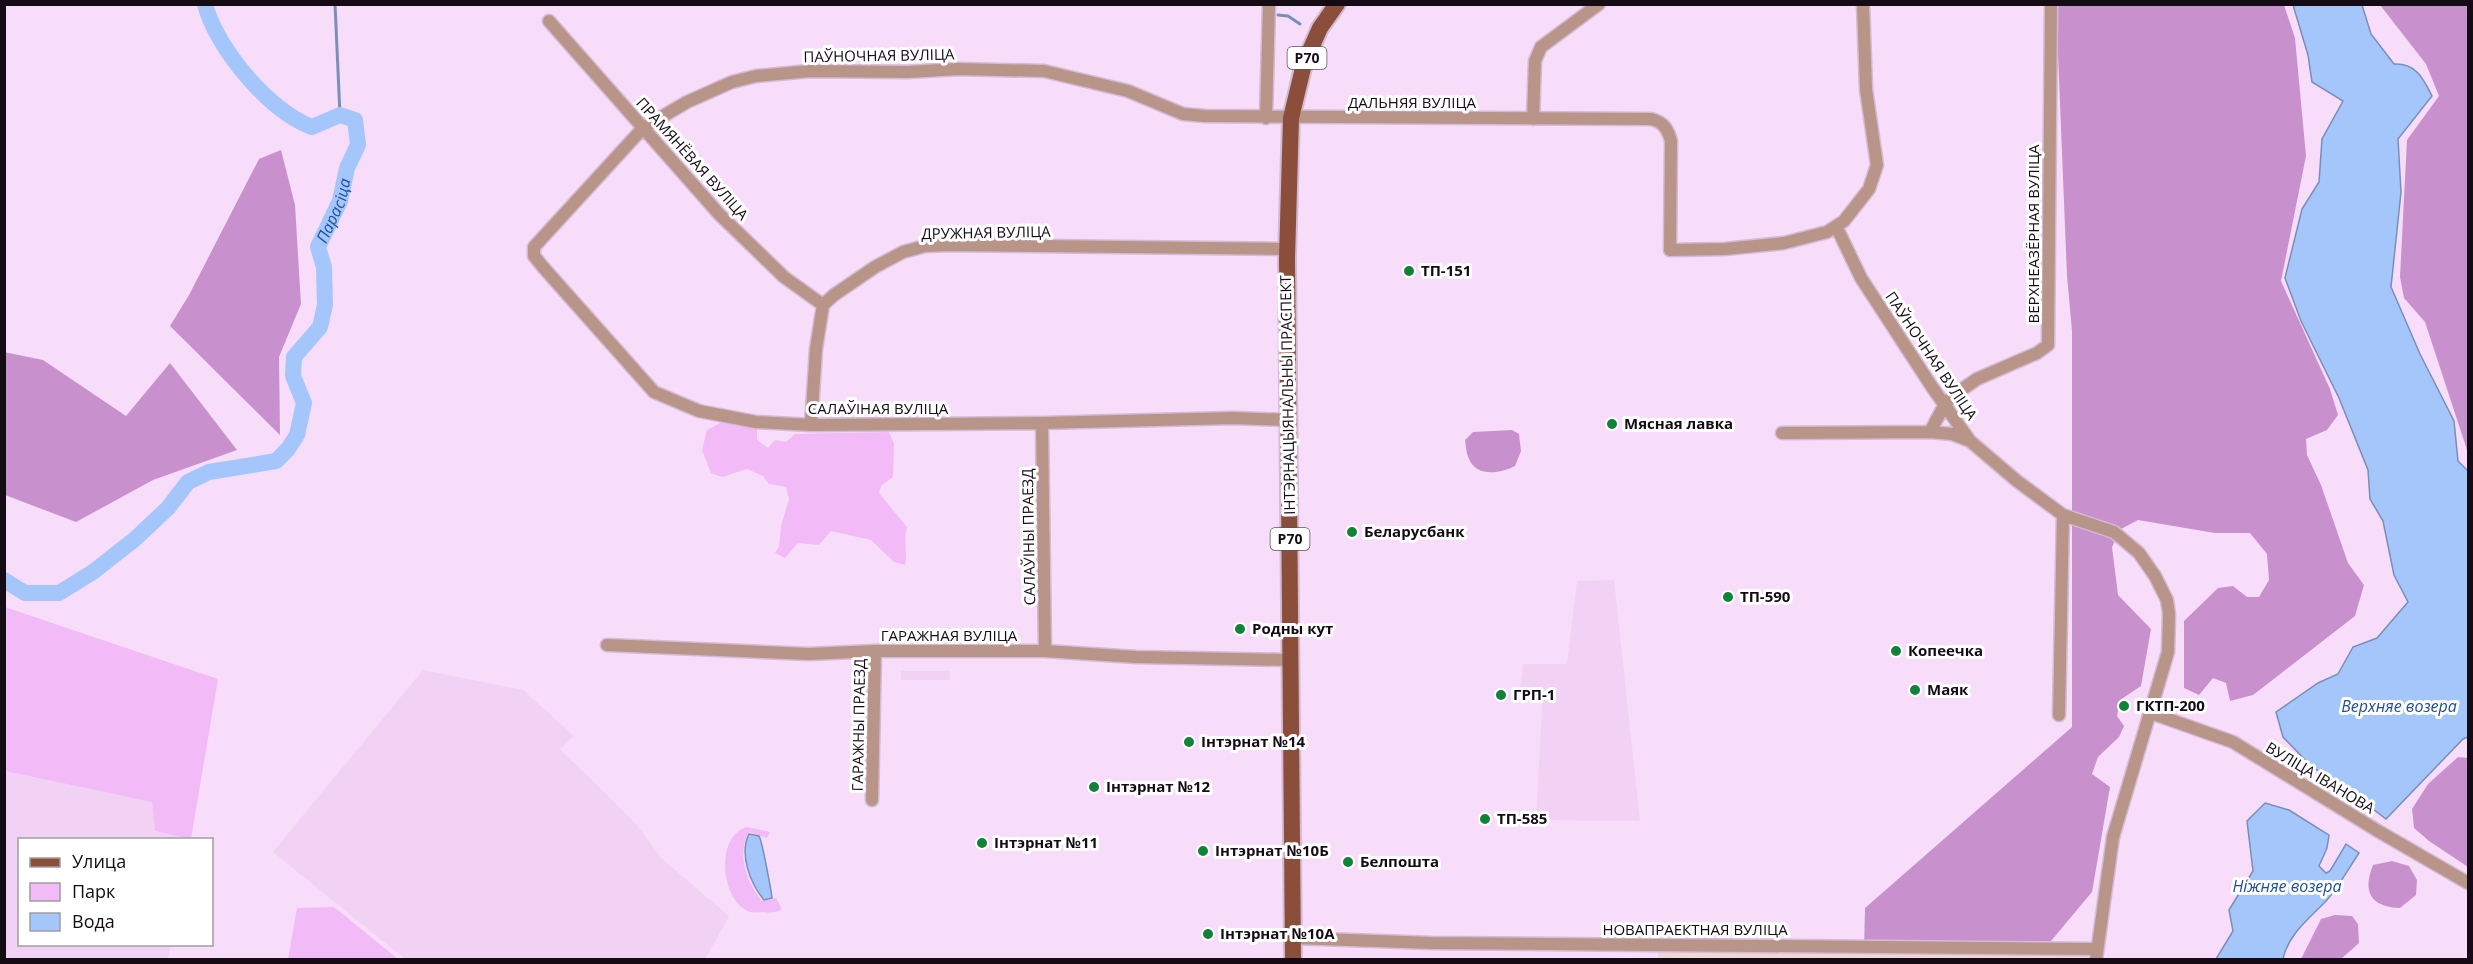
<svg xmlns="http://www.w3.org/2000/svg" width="2473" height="964" viewBox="0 0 2473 964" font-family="'Open Sans',sans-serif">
<rect width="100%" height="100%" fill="#f8ddfa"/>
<path fill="#f1d1f4" d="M1614 580 1640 821 1536 820 1543 690H1520L1523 664H1567L1577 581Z
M423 670 523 690 574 736 560 749 636 824 661 858 729 916 705 959H405L273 852Z
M901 671H950V680H901Z
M5 771 152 802 155 831 191 839 20 840V944L171 945 168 959 5 960Z"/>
<path fill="#f1d6d8" d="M1864 951 2088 953V960H1658V952Z"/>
<path fill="#f2baf7" d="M724 421 757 428V440L768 448 775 440 786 442 795 434 889 432 894 444 893 477 881 486 879 493 907 527C903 540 908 552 905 565L894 562 871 540 831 531 819 545 798 543 785 558 775 553 779 547 781 526 789 499 786 487 769 484 763 476 747 469 722 477 711 473 702 450 707 430Z
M5 607 218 679 191 839 155 831 152 802 5 771Z
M747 827 770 832 767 838 749 832C736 854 747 883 762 901L776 898 782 909C776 913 771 913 764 912 760 912 753 913 750 912 720 902 715 835 747 827Z
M334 907 398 959H288L297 908Z"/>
<path fill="#c891cd" d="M2056 5H2284L2295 38 2306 156 2281 281 2330 389 2338 415 2327 430 2306 439 2307 455 2321 485 2348 563 2364 585 2355 616 2253 695 2230 701 2226 683 2213 678 2199 695 2184 688V621L2218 588 2233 586 2247 597H2259L2269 580 2267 554 2250 533H2215L2138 520 2121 529 2112 547 2118 595 2151 629 2141 686 2120 700 2117 716 2124 726 2119 737 2098 757 2092 774 2110 787 2092 892 2051 941 1864 951 1865 908 2072 727V331L2067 276Z
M2380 5H2468V453L2425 322 2404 298 2400 277 2407 140 2439 96 2426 64Z
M281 150 295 205 301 304 279 357 280 435 170 326 189 295 259 159Z
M4 352 43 360 126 416 170 363 237 450 153 480 76 522 5 495Z
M1512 430 1519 434 1521 451 1515 466C1501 473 1477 478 1469 459 1466 453 1466 446 1465 440L1473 432Z
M2458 757 2468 758V867L2429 841 2414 828 2412 809 2428 784Z
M2392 861 2409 866 2417 880 2416 895 2400 908C2371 907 2362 892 2373 865Z
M2335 915 2352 916 2358 924 2359 943 2341 959H2301L2321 919Z"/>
<path fill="#a5c6fb" stroke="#7a8eb6" stroke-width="1.5" d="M2293 5H2362L2371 34 2394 64C2416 63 2423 78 2432 96L2398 139 2401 192 2391 287 2420 354 2454 421 2458 461 2468 471V737L2463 739 2386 819 2334 779 2313 768 2283 737 2276 712 2318 683 2338 674 2353 647 2377 638 2408 602 2394 575 2383 521 2370 499 2368 470 2339 398 2301 321 2285 278 2302 209 2319 182 2322 139 2343 101 2312 82 2308 55Z
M2265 803 2289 810 2329 835 2327 848 2319 866 2326 873 2330 871 2346 844 2359 853C2349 868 2339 886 2327 900 2310 918 2288 934 2283 959H2216L2233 931 2229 910 2253 871 2247 821Z
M749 834 759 836C762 840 771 890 772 898L764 900C750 883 739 854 749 834Z"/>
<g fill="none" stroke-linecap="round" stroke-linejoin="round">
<path stroke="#7a8eb6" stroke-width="3" d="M335 4 340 115
M1278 15 1288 16 1300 24"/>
<path stroke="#a5c6fb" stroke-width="16" id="s1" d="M4 580 25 593H59L93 572 135 539 168 508 188 482 209 472 276 461 288 449 297 435 304 403 293 376 294 357 320 327 325 305 324 267 318 247 340 201 347 168 358 145 355 120 340 115 312 127C269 111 216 48 205 4"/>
<defs>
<path id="minor" d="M549 21 719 214 784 277 823 305
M1266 118 1269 4
M1533 119 1535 61 1541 47 1599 4
M1837 228 1861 278 1932 387 1970 441 2017 481 2063 515 2059 715
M1288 420 1233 418 1042 423 811 425 756 422 699 411 654 392 543 267 534 256V247L643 128 687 102 732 82 756 76 810 71 908 72 958 69 1044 71 1128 91 1183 114 1205 116 1651 119C1664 122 1668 130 1671 141L1670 250 1725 249 1784 243 1827 232 1844 221 1869 189 1877 165 1866 89 1863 4
M1042 423 1045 651
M811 425 816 349 823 305 834 295 875 267 903 252 925 246 949 245 1287 249
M1930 432 1952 434 1970 441
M1782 433 1930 432 1945 404 1957 393 1977 379 2037 353 2048 345 2051 4
M2063 515 2114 532 2139 553 2155 576 2167 600 2169 614 2168 652 2113 837 2096 960
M607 645 809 654 875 651H1045L1136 657 1291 660
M2151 713 2233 742 2378 831 2468 883
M872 800 875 651
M1293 938 1432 943 2097 949"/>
<path id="primary" d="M1293 960 1287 258 1291 118 1304 64 1320 28 1337 4"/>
</defs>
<use href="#minor" stroke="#d4bbd5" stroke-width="15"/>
<use href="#primary" stroke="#d4bbd5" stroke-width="20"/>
<use href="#minor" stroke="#b89489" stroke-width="12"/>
<use href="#primary" stroke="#8b4e3b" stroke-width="16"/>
</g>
<g fill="#118239" stroke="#fff" stroke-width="2">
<circle cx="1409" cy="271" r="6"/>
<circle cx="1612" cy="424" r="6"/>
<circle cx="1352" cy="532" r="6"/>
<circle cx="1728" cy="597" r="6"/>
<circle cx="1240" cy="629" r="6"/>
<circle cx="1896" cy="651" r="6"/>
<circle cx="1915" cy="690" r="6"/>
<circle cx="1501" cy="695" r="6"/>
<circle cx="2124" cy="706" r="6"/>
<circle cx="1189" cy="742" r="6"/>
<circle cx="1094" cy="787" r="6"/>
<circle cx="1485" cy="819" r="6"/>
<circle cx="982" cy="843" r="6"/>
<circle cx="1203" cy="851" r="6"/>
<circle cx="1348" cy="862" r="6"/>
<circle cx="1208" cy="934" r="6"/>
</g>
<g text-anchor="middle" stroke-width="6" stroke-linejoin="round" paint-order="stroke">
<g fill="#fff" stroke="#5a545b" stroke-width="1.5">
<rect x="1287.5" y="47" width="39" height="22" rx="4.5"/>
<rect x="1270.5" y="528" width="39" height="22" rx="4.5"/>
</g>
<g font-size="14" font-weight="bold" fill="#140b15">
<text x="1307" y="63">Р70</text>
<text x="1290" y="544">Р70</text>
</g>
<g font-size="15" fill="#140b15" stroke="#fff">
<text transform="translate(879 56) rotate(-1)" y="5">ПАЎНОЧНАЯ ВУЛІЦА</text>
<text x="1412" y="108">ДАЛЬНЯЯ ВУЛІЦА</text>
<text transform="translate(692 159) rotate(48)" y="5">ПРАМЯНЁВАЯ ВУЛІЦА</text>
<text transform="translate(986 233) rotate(-1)" y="5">ДРУЖНАЯ ВУЛІЦА</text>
<text transform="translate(2034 234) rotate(-90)" y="5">ВЕРХНЕАЗЁРНАЯ ВУЛІЦА</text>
<text transform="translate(1931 356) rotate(56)" y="5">ПАЎНОЧНАЯ ВУЛІЦА</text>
<text transform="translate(1288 395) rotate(-91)" y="5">ІНТЭРНАЦЫЯНАЛЬНЫ ПРАСПЕКТ</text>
<text x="878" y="414">САЛАЎІНАЯ ВУЛІЦА</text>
<text transform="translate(1029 537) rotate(-91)" y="5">САЛАЎІНЫ ПРАЕЗД</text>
<text x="949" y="641">ГАРАЖНАЯ ВУЛІЦА</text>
<text transform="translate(859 725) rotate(-89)" y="5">ГАРАЖНЫ ПРАЕЗД</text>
<text transform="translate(2320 778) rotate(31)" y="5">ВУЛІЦА ІВАНОВА</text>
<text x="1695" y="935">НОВАПРАЕКТНАЯ ВУЛІЦА</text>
</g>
<g font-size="15" font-weight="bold" fill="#140b15" stroke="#fff" text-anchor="start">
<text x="1421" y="276">ТП-151</text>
<text x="1624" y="429">Мясная лавка</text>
<text x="1364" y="537">Беларусбанк</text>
<text x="1740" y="602">ТП-590</text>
<text x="1252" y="634">Родны кут</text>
<text x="1908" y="656">Копеечка</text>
<text x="1927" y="695">Маяк</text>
<text x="1513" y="700">ГРП-1</text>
<text x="2136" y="711">ГКТП-200</text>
<text x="1201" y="747">Інтэрнат №14</text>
<text x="1106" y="792">Інтэрнат №12</text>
<text x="1497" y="824">ТП-585</text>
<text x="994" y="848">Інтэрнат №11</text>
<text x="1215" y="856">Інтэрнат №10Б</text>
<text x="1360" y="867">Белпошта</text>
<text x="1220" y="939">Інтэрнат №10А</text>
</g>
<g font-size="16" font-style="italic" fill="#204f9a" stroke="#fff">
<text dy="6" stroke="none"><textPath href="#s1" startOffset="597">Парасіца</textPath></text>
<text x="2399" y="712">Верхняе возера</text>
<text x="2287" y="892">Ніжняе возера</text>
</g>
</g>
<rect width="2473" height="964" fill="none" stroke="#140b15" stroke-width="12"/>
<rect x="18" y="838" width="195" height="108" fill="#ffffff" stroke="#a19da1" stroke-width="1.5"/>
<rect x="30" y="858" width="30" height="9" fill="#8b4e3b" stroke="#a19da1" stroke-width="1.5"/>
<text x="72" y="868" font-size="18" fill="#140b15">Улица</text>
<rect x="30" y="883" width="30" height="18" fill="#f2baf7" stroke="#a19da1" stroke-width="1.5"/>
<text x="72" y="898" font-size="18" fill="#140b15">Парк</text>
<rect x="30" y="913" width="30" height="18" fill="#a5c6fb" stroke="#a19da1" stroke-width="1.5"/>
<text x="72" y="928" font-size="18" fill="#140b15">Вода</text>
</svg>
